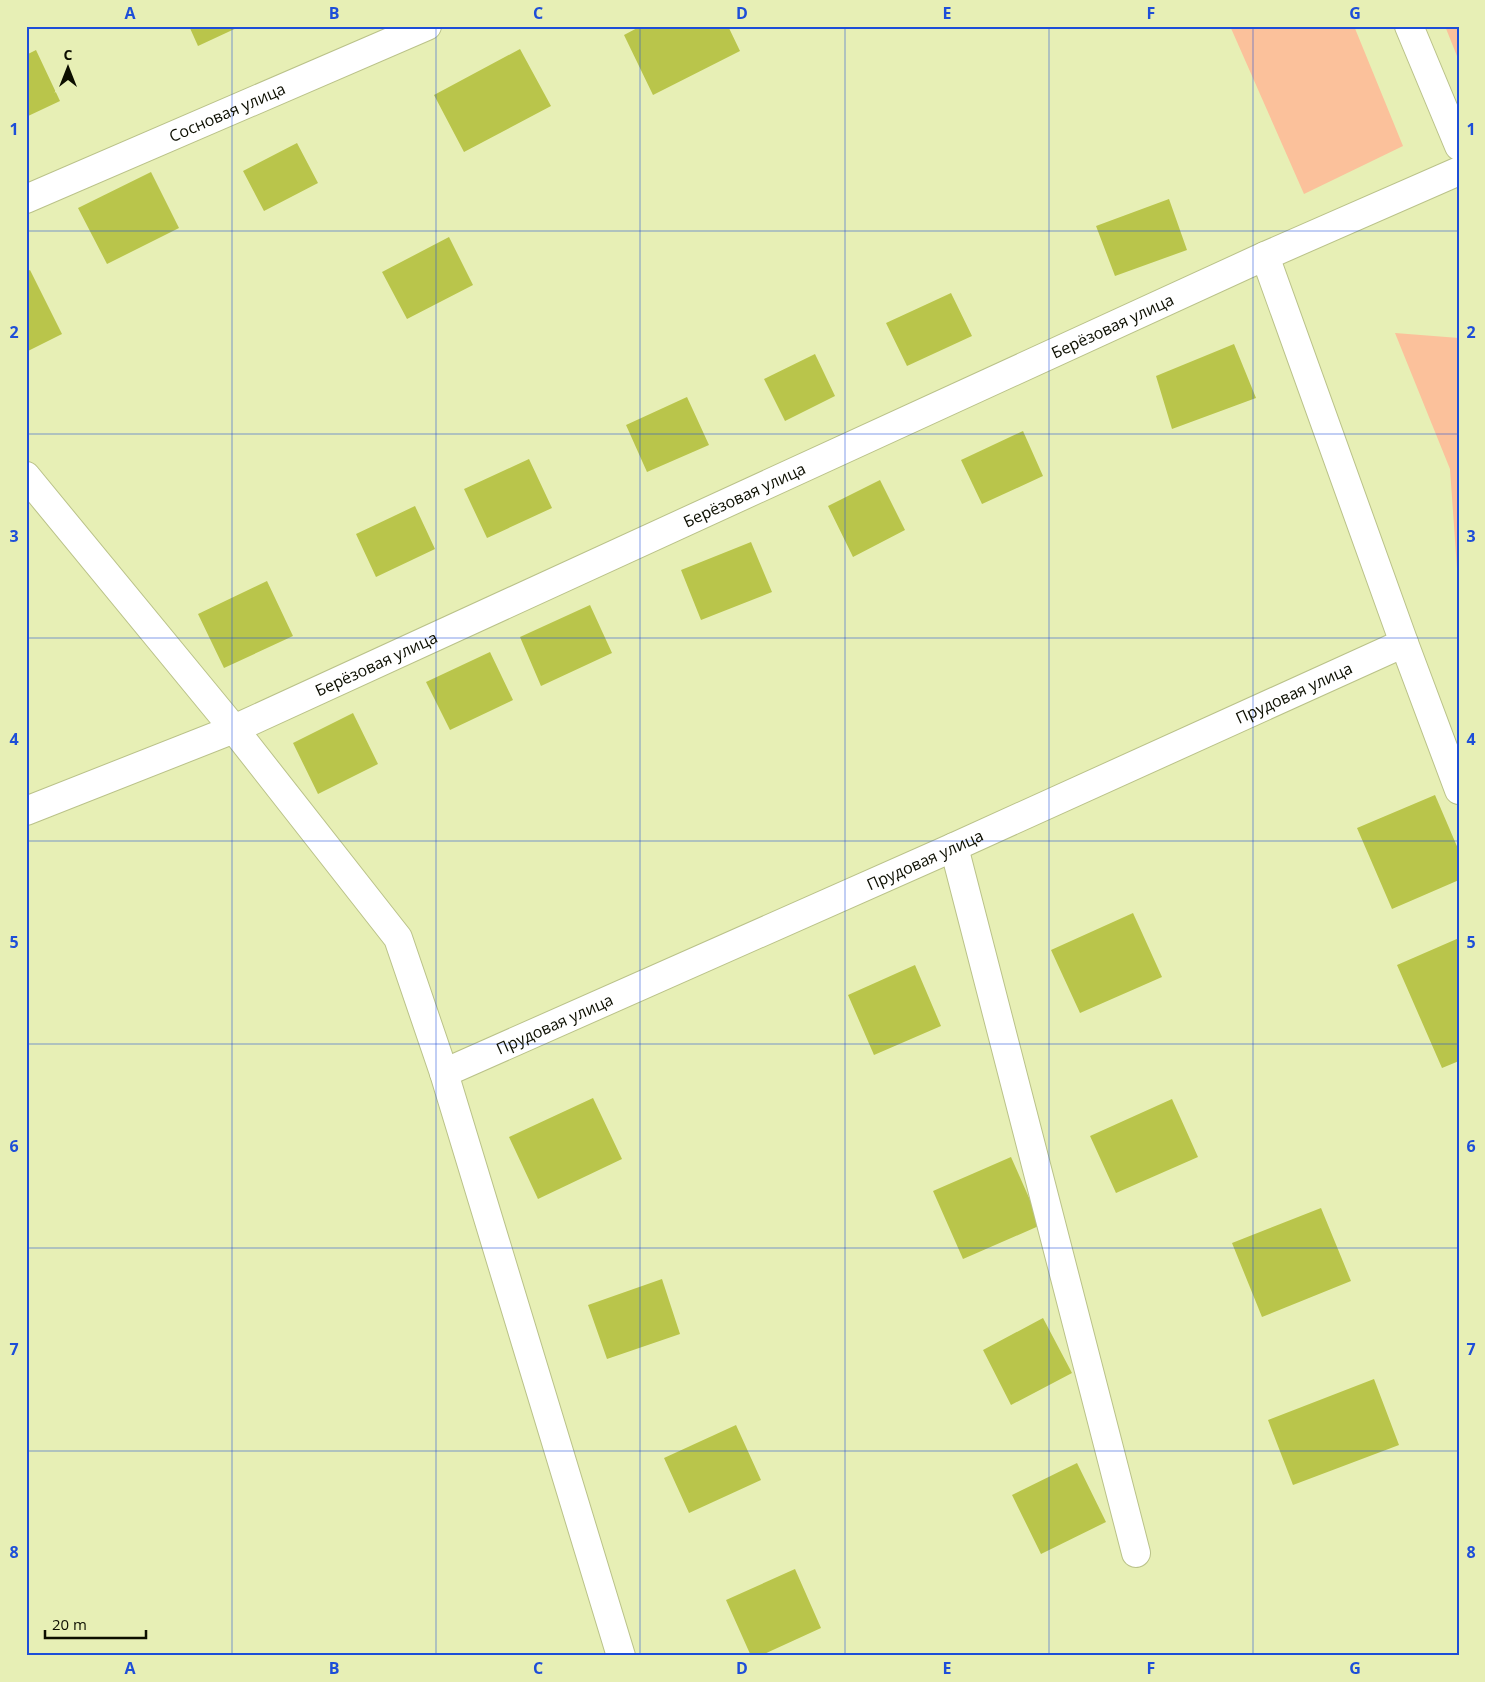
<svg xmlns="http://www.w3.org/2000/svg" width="1485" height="1682" viewBox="0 0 1485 1682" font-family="'Open Sans',sans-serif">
<rect width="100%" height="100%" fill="#e7efb5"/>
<path fill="#fbc19b" d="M1230 26H1354L1403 146 1304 194Z
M1445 26H1459V61Z
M1395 333 1459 338V597L1450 469Z"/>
<path fill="#b9c54b" d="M189 26H241L198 46Z
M641 26H728L740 51 653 95 624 35Z
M520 49 551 106 464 152 434 95Z
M36 50 60 101 26 117V55Z
M297 143 318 183 264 211 243 171Z
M151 172 179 228 107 264 78 208Z
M1169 199 1187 250 1115 276 1096 226Z
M449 237 473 285 407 319 382 272Z
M30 270 62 334 26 352V272Z
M951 293 972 336 907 366 886 323Z
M1234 344 1256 398 1172 429 1156 376Z
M815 354 835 396 785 421 764 379Z
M687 397 709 445 647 472 626 425Z
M1023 431 1043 476 982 504 961 460Z
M529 459 552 508 487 538 464 489Z
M880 480 905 530 853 557 828 506Z
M415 506 435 549 376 577 356 534Z
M751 542 772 592 701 620 681 570Z
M267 581 293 636 224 668 198 614Z
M590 605 612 653 541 686 520 637Z
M490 652 513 700 450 730 426 682Z
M353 713 378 764 318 794 293 743Z
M1435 795 1459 851V880L1392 909 1357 828Z
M1133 913 1162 977 1080 1013 1051 950Z
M1459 938V1061L1442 1068 1397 965Z
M915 965 941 1026 874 1055 848 995Z
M593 1098 622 1159 538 1199 509 1137Z
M1172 1099 1198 1157 1116 1193 1090 1136Z
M1011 1157 1041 1225 963 1259 933 1191Z
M1321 1208 1351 1281 1262 1317 1232 1243Z
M662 1279 680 1334 607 1359 588 1305Z
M1043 1318 1072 1373 1011 1405 983 1350Z
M1374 1379 1399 1445 1293 1485 1268 1420Z
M736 1425 761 1480 689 1513 664 1458Z
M1077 1463 1106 1522 1041 1554 1012 1495Z
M795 1569 821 1628 760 1656H751L726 1600Z"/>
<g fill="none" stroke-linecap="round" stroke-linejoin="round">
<defs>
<g id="minor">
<path d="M1409 26 1459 146"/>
<path id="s1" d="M26 199 427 26"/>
<path d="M1265 256 1404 643 1459 790"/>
<path d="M26 476 234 729 398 938 444 1073 621 1656"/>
<path id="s2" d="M26 811 234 729 1265 256 1459 171"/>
<path d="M954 847 1136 1553"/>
<path id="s3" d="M444 1073 954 847 1404 643"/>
</g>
</defs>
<use href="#minor" stroke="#bac289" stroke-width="30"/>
<use href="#minor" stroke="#fff" stroke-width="28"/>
</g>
<path fill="none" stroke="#1d4ed8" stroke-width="1" stroke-opacity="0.55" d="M232 26V1656M436 26V1656M640 26V1656M845 26V1656M1049 26V1656M1253 26V1656M26 231H1459M26 434H1459M26 638H1459M26 841H1459M26 1044H1459M26 1248H1459M26 1451H1459"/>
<g text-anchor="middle" stroke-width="4" stroke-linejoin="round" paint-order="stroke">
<g font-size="16" fill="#0c0e00" stroke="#e7efb5">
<text dy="6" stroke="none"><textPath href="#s1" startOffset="219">Сосновая улица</textPath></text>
<text dy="6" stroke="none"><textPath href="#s2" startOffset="1190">Берёзовая улица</textPath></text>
<text dy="6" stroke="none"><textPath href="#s2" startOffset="785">Берёзовая улица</textPath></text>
<text dy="6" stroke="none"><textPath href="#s2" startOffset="380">Берёзовая улица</textPath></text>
<text dy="6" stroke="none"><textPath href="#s3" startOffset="931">Прудовая улица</textPath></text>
<text dy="6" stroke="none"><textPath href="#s3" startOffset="526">Прудовая улица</textPath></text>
<text dy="6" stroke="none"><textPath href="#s3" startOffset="121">Прудовая улица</textPath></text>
</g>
</g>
<rect width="1485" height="1682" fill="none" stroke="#e7efb5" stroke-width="55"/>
<g transform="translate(68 68)" stroke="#e7efb5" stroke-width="4" paint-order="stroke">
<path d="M0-4L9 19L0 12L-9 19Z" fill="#0c0e00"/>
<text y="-8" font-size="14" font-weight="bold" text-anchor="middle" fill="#0c0e00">С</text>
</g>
<path d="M45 1630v8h101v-8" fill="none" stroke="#0c0e00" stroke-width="2.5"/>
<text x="52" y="1630" font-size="15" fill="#0c0e00" stroke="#e7efb5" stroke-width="4" paint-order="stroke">20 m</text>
<rect x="28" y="28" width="1430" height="1626" fill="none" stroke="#1d4ed8" stroke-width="2"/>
<g font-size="16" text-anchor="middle" font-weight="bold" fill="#1d4ed8">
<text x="130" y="19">A</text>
<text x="334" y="19">B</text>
<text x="538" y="19">C</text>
<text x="742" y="19">D</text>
<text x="947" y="19">E</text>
<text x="1151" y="19">F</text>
<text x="1355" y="19">G</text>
<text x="14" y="135">1</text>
<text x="1471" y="135">1</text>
<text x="14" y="338">2</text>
<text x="1471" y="338">2</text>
<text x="14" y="542">3</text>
<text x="1471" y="542">3</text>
<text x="14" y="745">4</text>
<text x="1471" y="745">4</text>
<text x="14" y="948">5</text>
<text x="1471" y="948">5</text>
<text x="14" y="1152">6</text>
<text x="1471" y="1152">6</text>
<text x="14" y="1355">7</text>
<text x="1471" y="1355">7</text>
<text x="14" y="1558">8</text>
<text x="1471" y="1558">8</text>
<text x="130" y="1674">A</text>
<text x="334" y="1674">B</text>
<text x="538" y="1674">C</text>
<text x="742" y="1674">D</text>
<text x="947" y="1674">E</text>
<text x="1151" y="1674">F</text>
<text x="1355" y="1674">G</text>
</g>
</svg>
